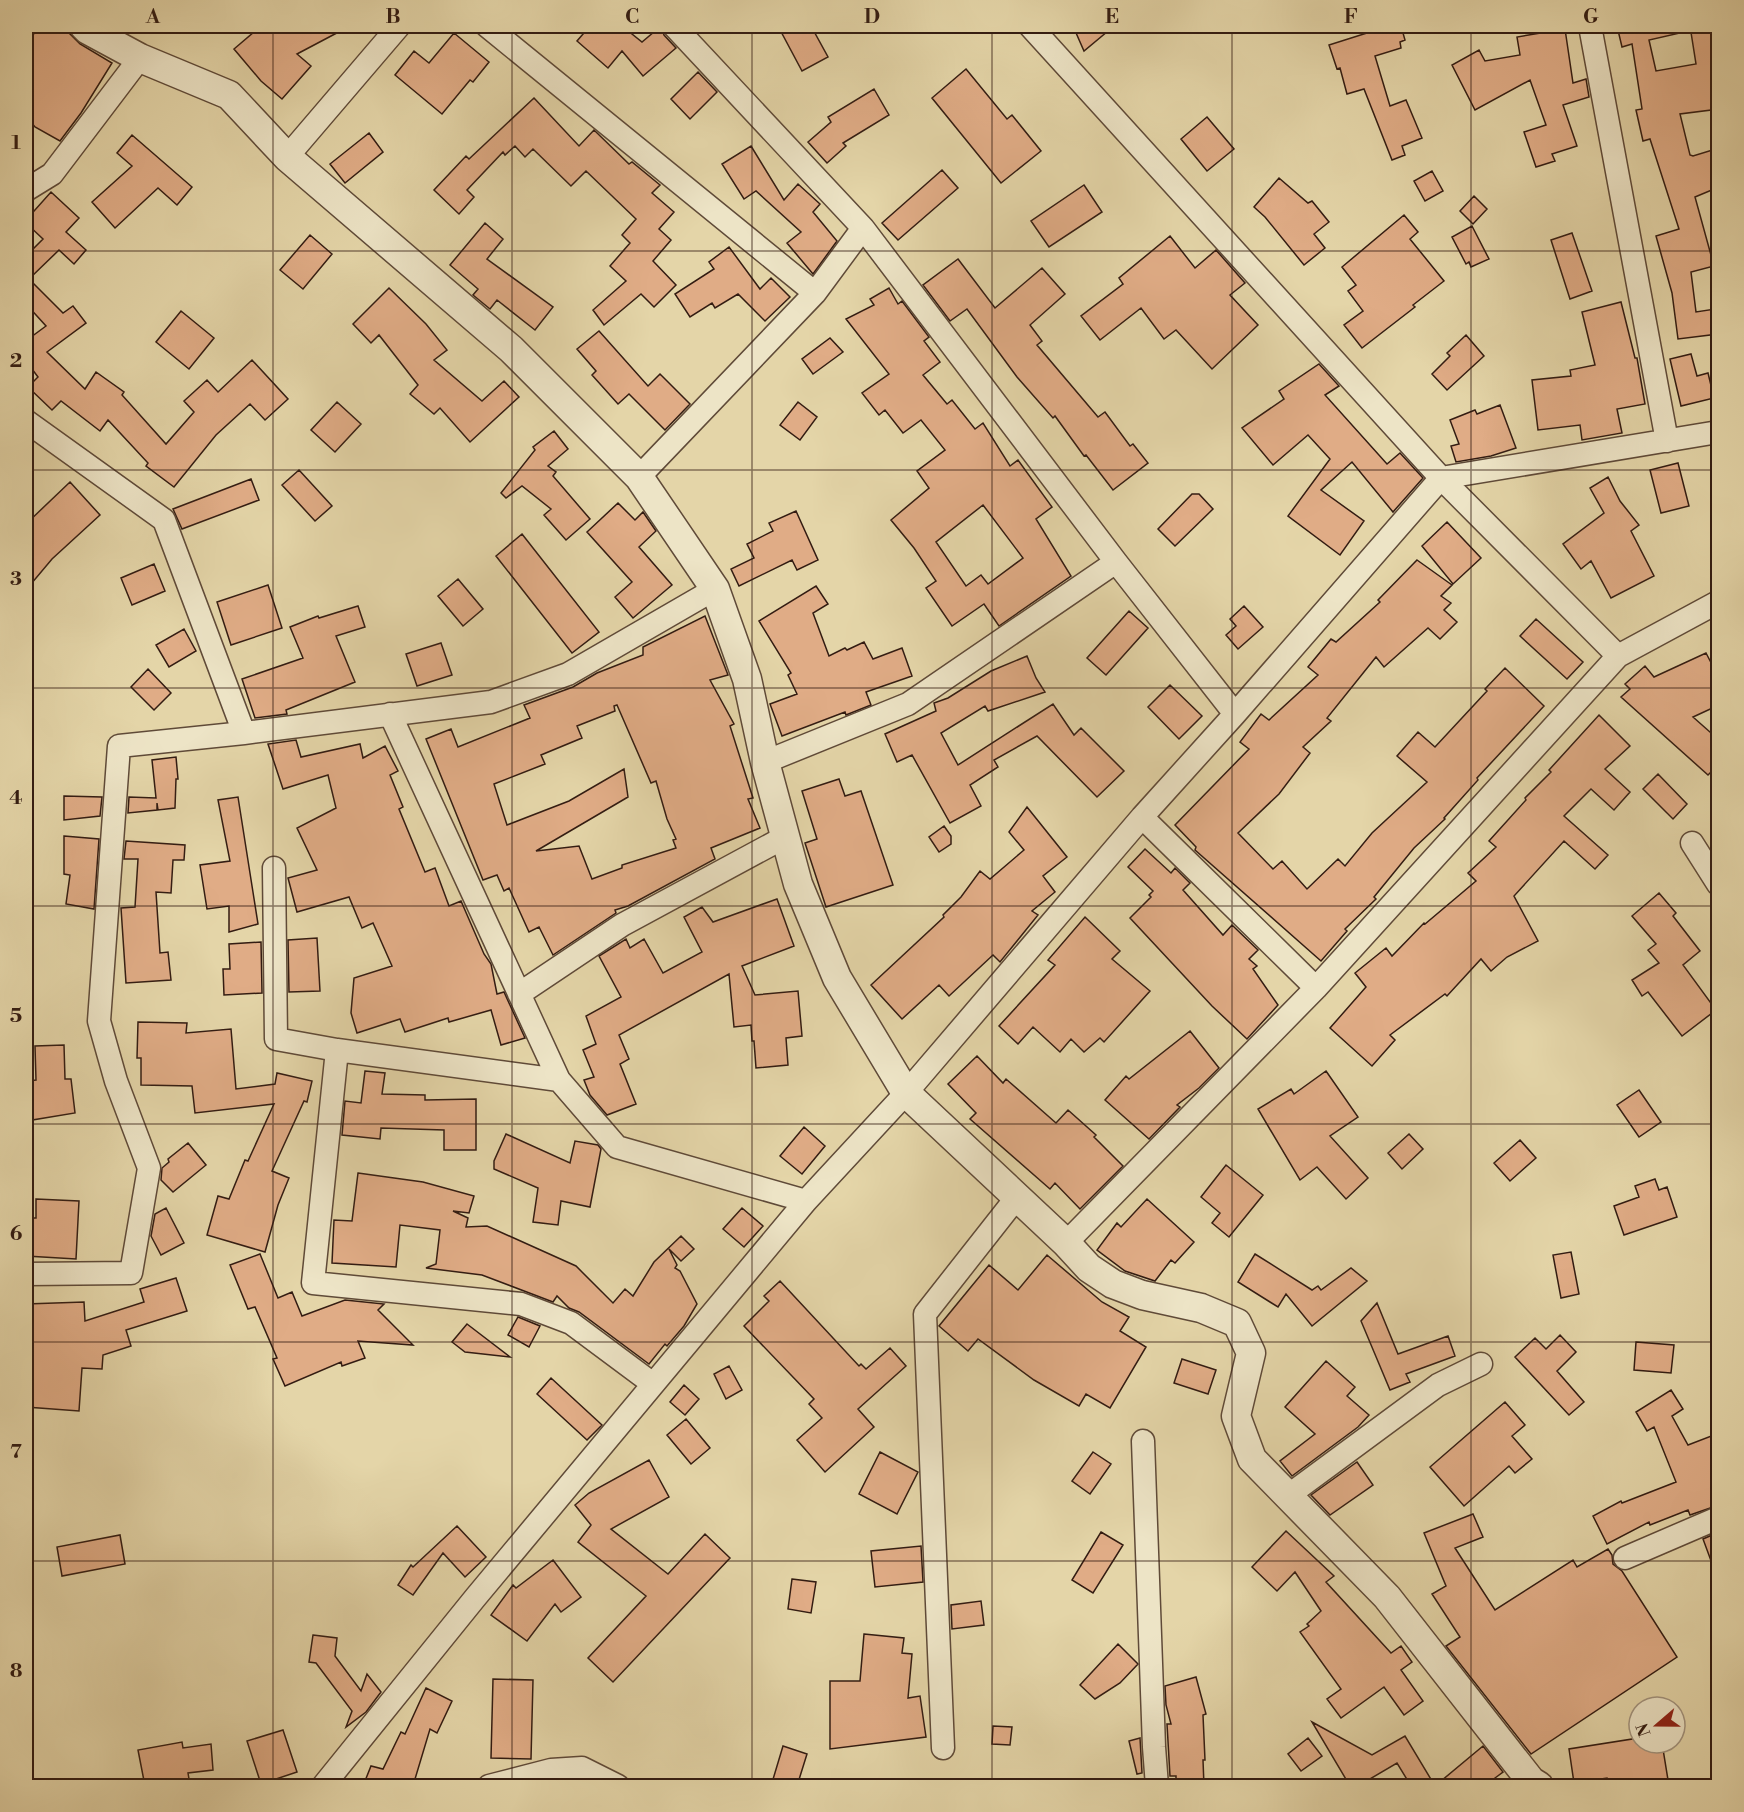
<svg xmlns="http://www.w3.org/2000/svg" width="1744" height="1812" viewBox="0 0 1744 1812" font-family="'Libre Bodoni',serif">
<rect width="100%" height="100%" fill="#e4d5a8"/>
<filter id="stains"><feTurbulence type="fractalNoise" baseFrequency=".00333" numOctaves="4"/><feColorMatrix values="0 0 0 0 .2 0 0 0 0 .09 0 0 0 0 .02 0 0 0 .5 -.17"/></filter>
<radialGradient id="worn" r=".72"><stop offset=".6" stop-color="#630" stop-opacity="0"/><stop offset="1" stop-color="#630" stop-opacity=".3"/></radialGradient>
<path fill="#e0ac86" stroke="#331c12" stroke-width="1.5" fill-rule="evenodd" d="M44 26H62L80 44 112 63 81 113 60 141 35 127 26 116V40Z
M261 26H350L297 54 311 66 282 99 261 81 234 49Z
M590 26H622L642 42 661 26 664 35 676 48 643 76 622 51 608 68 577 41Z
M778 26H811L828 57 802 71Z
M1073 26H1114L1084 51Z
M1389 26H1401L1405 40 1400 42 1401 48 1375 56 1390 106 1406 100 1422 138 1402 146 1405 155 1392 160 1364 89 1347 94 1340 68 1337 69 1329 45Z
M1617 26H1679L1680 33 1649 40 1656 71 1696 64 1690 26H1719V109L1680 114 1690 155 1693 156 1719 148V187L1695 197 1714 266 1691 272 1696 312 1715 309 1718 334 1678 339 1672 293 1656 236 1679 229 1650 139 1643 141 1636 110 1642 109 1632 44 1622 47Z
M1565 29 1573 83 1586 79 1589 97 1563 105 1577 146 1552 154 1555 161 1536 167 1524 132 1546 125 1530 80 1475 110 1452 65 1479 50 1485 61 1520 55 1517 37Z
M454 33 489 62 473 82 470 80 442 114 395 75 414 51 429 63Z
M966 69 1007 119 1012 115 1041 151 1001 183 932 98Z
M698 72 717 92 690 119 671 99Z
M874 89 889 115 843 143 846 146 827 163 808 142 831 122 828 117Z
M534 98 579 146 594 130 629 164 632 162 660 185 652 193 674 212 659 229 671 240 653 261 676 285 654 307 641 294 604 325 593 310 626 281 610 266 630 243 622 235 636 219 586 171 571 186 533 149 525 157 515 146 505 155 503 152 467 190 474 197 459 214 434 190 466 156 469 159Z
M1207 117 1234 149 1207 171 1181 139Z
M369 133 383 152 345 183 330 164Z
M132 135 192 187 177 205 158 188 115 228 92 202 132 166 117 153Z
M751 146 784 200 798 184 820 204 813 212 837 241 813 274 787 243 801 232 756 191 744 199 722 164Z
M942 170 958 188 898 240 882 223Z
M1432 171 1443 191 1425 201 1414 181Z
M1279 178 1308 203 1312 201 1329 222 1314 234 1325 248 1304 265 1265 217 1254 207Z
M1084 185 1102 212 1049 247 1031 221Z
M51 192 79 218 66 232 86 250 74 264 59 250 29 279 63 313 73 306 86 323 47 352 85 389 96 372 124 392 122 395 166 444 194 412 184 401 207 380 218 392 252 360 288 399 265 420 250 404 216 435 174 487 146 466 148 463 108 420 100 431 61 401 52 410 28 387 38 377 29 365 26 367V332L31 337 46 326 26 304V256L43 239 26 223V220Z
M1474 196 1487 209 1473 224 1460 211Z
M1404 215 1418 232 1410 239 1444 281 1413 305 1415 307 1362 348 1344 325 1363 311 1348 291 1356 285 1342 267Z
M485 223 503 239 487 259 553 307 535 330 497 300 490 309 473 295 478 289 450 265Z
M1472 226 1489 259 1471 267 1469 262 1466 264 1452 237Z
M1572 233 1592 291 1570 299 1551 240Z
M310 235 332 254 303 289 280 270Z
M1170 236 1195 268 1216 250 1245 283 1230 295 1258 325 1212 369 1176 330 1164 339 1141 308 1100 340 1081 316 1123 284 1119 278Z
M729 247 760 289 771 278 790 297 765 321 738 294 715 308 712 303 690 317 675 294 714 269 709 262Z
M958 259 995 308 1042 268 1065 294 1030 325 1042 341 1037 345 1098 417 1105 412 1130 446 1133 444 1148 463 1113 490 1086 455 1084 456 1055 416 1053 418 1017 377 967 309 950 321 923 285Z
M389 288 426 324 447 350 434 360 482 401 504 381 519 397 470 442 440 408 434 414 410 394 418 385 379 335 371 343 353 324Z
M889 288 898 304 902 301 929 337 924 341 940 362 923 375 947 404 952 400 975 429 983 423 1010 466 1018 460 1052 507 1036 519 1071 576 999 626 984 604 952 626 926 588 936 581 914 548 891 520 929 488 917 471 945 450 921 420 903 433 885 410 879 415 862 393 889 374 846 319 874 305 870 299ZM983 505 1023 558 988 584 981 575 966 586 936 542Z
M1621 302 1635 358H1637L1645 404 1617 409 1622 433 1582 440 1580 425 1538 430 1532 380 1571 376 1570 370 1595 365 1582 312Z
M181 311 214 338 189 369 156 342Z
M599 331 648 386 660 374 690 404 665 430 629 394 618 404 592 375 596 371 577 349Z
M1466 335 1484 356 1447 390 1432 374 1450 356 1447 353Z
M830 338 843 352 813 374 802 359Z
M1691 354 1697 376 1708 373 1714 398 1681 406 1670 359Z
M1319 364 1339 386 1325 395 1387 464 1400 453 1423 478 1393 512 1352 462 1321 490 1364 521 1340 555 1288 516 1330 459 1308 435 1273 465 1242 428 1284 399 1279 391Z
M337 402 361 424 335 452 311 430Z
M798 402 817 417 800 440 780 425Z
M1500 405 1516 448 1491 456 1456 462 1451 446 1459 444 1450 420 1475 410 1477 414Z
M554 431 568 449 548 466 556 472 553 476 590 519 566 540 544 515 551 509 522 486 506 498 501 493 535 450 533 447Z
M1678 463 1689 506 1661 513 1650 470Z
M299 470 332 506 315 521 282 485Z
M1608 477 1620 501 1639 525 1631 531 1654 576 1611 598 1591 561 1581 569 1563 544 1604 513 1590 488Z
M251 479 259 500 182 529 173 509Z
M70 482 100 515 52 559 26 590V524Z
M1192 494H1199L1213 509 1175 546 1158 529Z
M618 503 635 520 643 512 656 531 639 547 672 585 633 618 615 597 632 582 587 532Z
M796 511 818 560 797 570 792 560 739 586 731 569 754 558 747 544 773 531 769 523Z
M1447 522 1481 558 1453 584 1422 546Z
M522 534 599 632 572 653 496 556Z
M1417 560 1452 585 1441 596 1451 603 1444 610 1457 622 1440 639 1428 628 1384 667 1376 657 1327 718 1331 721 1303 747 1310 753 1279 794 1238 833 1273 869 1282 861 1307 889 1338 859 1345 866 1372 833 1427 782 1397 756 1418 732 1435 747 1487 691 1485 689 1505 668 1544 706 1477 778 1478 780 1444 818 1445 819 1414 848 1374 897 1376 899 1345 929 1347 931 1321 961 1195 850 1196 847 1175 825 1249 749 1240 742 1261 714 1269 720 1318 675 1308 667 1331 639 1336 642 1380 602 1378 600Z
M154 564 165 591 132 605 121 578Z
M458 579 483 609 463 626 438 596Z
M268 585 282 628 231 645 217 602Z
M816 586 828 604 813 613 829 656 845 648 847 650 864 642 873 659 902 648 912 676 866 692 871 705 846 715 845 712 782 736 770 704 797 694 788 675 791 673 759 621Z
M358 606 365 627 336 636 355 682 286 710 287 714 255 718 242 679 303 658 290 627 318 616 319 618Z
M1244 606 1263 627 1238 649 1226 635 1236 626 1230 619Z
M1129 611 1148 628 1106 675 1087 658Z
M705 616 728 675 710 680 734 724 730 726 753 798 748 799 760 828 711 848 715 859 628 906 615 910 616 913 553 955 539 927 529 932 509 888 504 891 497 875 483 880 426 739 451 729 458 747 530 718 524 705 573 687 597 673 643 655V647ZM617 705 651 783 656 781 667 819 676 839 673 840 676 848 622 865V868L592 879 579 846 536 851 628 797 624 769 569 801 507 825 494 784 545 764 541 755 582 738 577 726 615 711 614 706Z
M1536 619 1583 662 1567 679 1520 636Z
M184 629 196 651 169 667 156 645Z
M441 643 452 675 417 686 406 654Z
M1706 653 1719 678V705L1693 717 1719 740V764L1708 775 1621 697 1630 689 1625 684 1645 666 1654 677Z
M1027 656 1036 678 1045 692 988 711 985 706 941 733 958 765 1053 704 1074 735 1081 728 1124 771 1097 797 1037 736 994 760 998 767 970 785 981 806 950 823 912 755 897 762 885 734 936 711 934 703 948 698 991 671Z
M148 669 171 693 154 710 131 687Z
M1170 685 1202 716 1179 739 1148 707Z
M1599 715 1630 746 1605 769 1630 792 1614 810 1591 789 1564 816 1608 855 1595 869 1564 841 1514 896 1538 941 1507 957 1491 971 1481 959 1447 996 1445 994 1390 1035 1395 1040 1372 1066 1330 1028 1366 987 1355 973 1386 948 1392 956 1424 923 1425 924 1476 881 1468 873 1496 847 1489 841 1526 800 1525 798 1551 772 1549 770Z
M296 740 301 757 360 744 363 758 385 746 398 771 390 775 403 807 399 809 425 872 435 868 449 906 461 901 484 954 491 964 497 994 504 992 525 1038 501 1045 491 1010 449 1022 448 1018 405 1032 400 1019 357 1033 351 1013 354 978 392 966 373 923 362 928 349 897 297 912 288 878 317 870 297 828 336 808 328 775 283 789 268 744Z
M176 757 178 779H176L175 808 158 810 157 803V810L128 813 129 797 156 798 152 760Z
M1658 774 1687 804 1673 819 1643 789Z
M839 779 845 796 861 791 893 885 826 907 805 843 817 839 802 791Z
M64 796 102 797 100 816 64 820Z
M238 797 258 924 229 932V906L207 909 200 865 230 861 218 800Z
M1027 807 1067 857 1043 876 1055 892 1032 911 1038 915 1000 962 993 955 949 996 939 985 902 1019 871 985 944 917 943 915 961 897 980 871 990 879 1024 850 1009 832Z
M944 826 951 836V844L939 852 929 837Z
M64 836 99 839 94 909 66 904 70 875 64 874Z
M126 841 185 845 184 860H173L171 893 156 892 160 953 168 952 171 980 126 983 121 908 135 907 138 859H124Z
M1145 849 1171 873 1175 868 1190 883 1183 890 1223 935 1232 925 1258 950 1249 959 1257 966 1253 969 1278 1005 1247 1039 1212 1006 1130 918 1151 897 1149 895 1153 891 1128 867Z
M1659 893 1676 913 1673 916 1700 951 1683 965 1716 1010 1682 1036 1648 992 1642 996 1632 980 1659 963 1648 950 1656 944 1632 916Z
M777 899 794 946 742 966 755 995 798 991 802 1036 786 1038 788 1065 756 1068 754 1041H752L751 1025 734 1027 729 974 619 1035 629 1059 620 1064 636 1104 607 1115 590 1095 584 1080 594 1077 583 1050 596 1044 586 1016 621 997 599 956 626 939 630 948 644 939 663 973 702 952 684 917 702 907 713 922Z
M1085 917 1120 951 1112 959 1150 991 1104 1042 1100 1038 1084 1052 1071 1039 1060 1052 1033 1027 1018 1044 999 1026 1055 965 1048 960Z
M317 938 320 991 289 992 288 940Z
M261 942 262 993 224 995 223 969H230L229 944Z
M138 1022 187 1023 186 1033 231 1029 236 1089 275 1084 277 1073 312 1081 307 1102 304 1101 272 1171 289 1178 278 1205 265 1252 207 1235 218 1196 229 1199 245 1160 248 1161 274 1104 195 1113 192 1086 141 1085V1058H137Z
M1190 1031 1219 1068 1199 1088 1177 1105 1180 1107 1149 1139 1105 1100 1126 1076 1129 1079Z
M64 1045 65 1079H71L75 1113 26 1121V1081L36 1080 35 1046Z
M977 1056 1003 1083 1006 1079 1056 1123 1068 1110 1096 1135 1094 1137 1123 1166 1080 1209 1055 1183 1050 1189 970 1119 976 1113 948 1084Z
M365 1071 385 1073 382 1094 425 1095V1100L476 1099V1150H444V1130L381 1128 380 1139 342 1135 345 1101 361 1103Z
M1326 1071 1358 1117 1330 1136 1368 1178 1346 1199 1317 1167 1300 1180 1258 1109 1291 1089 1294 1094Z
M1639 1090 1661 1122 1639 1137 1617 1105Z
M804 1127 825 1146 802 1174 780 1156Z
M506 1134 570 1163 575 1141 598 1145 601 1149 590 1207 561 1201 558 1225 533 1222 538 1188 494 1169V1161Z
M1409 1134 1423 1149 1402 1169 1388 1153Z
M1520 1140 1536 1158 1510 1181 1494 1163Z
M188 1143 206 1165 173 1192 161 1180 162 1168 169 1162 168 1159Z
M1226 1165 1263 1195 1229 1237 1212 1223 1220 1213 1201 1197Z
M358 1173 423 1182 474 1196 469 1213 453 1211 468 1218 466 1227 487 1226 576 1266 613 1303 625 1289 633 1296 654 1262 681 1236 694 1249 681 1261 669 1249 677 1265 675 1268 680 1271 697 1304 684 1326 667 1346 665 1344 649 1364 579 1312 569 1308 557 1296 553 1302 482 1275 426 1268 436 1264 440 1230 400 1225 396 1267 332 1263 334 1220 352 1221Z
M1655 1179 1659 1190 1667 1187 1677 1217 1624 1235 1614 1206 1639 1197 1635 1186Z
M36 1199 79 1201 76 1259 26 1256V1218H36Z
M1147 1199 1194 1242 1175 1263 1171 1260 1155 1281 1125 1271 1097 1250 1117 1223 1121 1227Z
M166 1208 184 1243 161 1255 151 1236 155 1214Z
M742 1208 763 1226 744 1247 723 1229Z
M1571 1252 1579 1294 1561 1298 1553 1255Z
M260 1254 278 1298 292 1292 302 1316 345 1300 384 1304 378 1310 413 1345 358 1341 365 1358 342 1366 341 1362 285 1386 273 1359 277 1358 255 1307 248 1309 230 1265Z
M1255 1254 1312 1290 1318 1286 1321 1290 1351 1268 1367 1281 1312 1326 1286 1294 1278 1307 1238 1282Z
M1047 1255 1102 1302 1129 1317 1120 1331 1146 1347 1110 1408 1086 1394 1079 1406 1034 1380 978 1339 968 1351 939 1326 989 1265 1018 1290Z
M176 1278 187 1311 126 1330 131 1346 103 1355 102 1369 82 1368 79 1411 26 1407 31 1347H26V1304L84 1302 85 1321 144 1302 140 1289Z
M780 1281 859 1366 861 1364 866 1369 890 1348 906 1366 858 1409 874 1427 825 1472 797 1440 822 1418 809 1404 814 1399 744 1326 769 1301 764 1296Z
M1377 1303 1398 1354 1448 1336 1455 1356 1406 1374 1410 1382 1390 1390 1361 1321Z
M518 1317 540 1326 529 1347 508 1335Z
M467 1324 510 1357 465 1352 452 1342Z
M1560 1335 1576 1352 1557 1371 1584 1402 1569 1415 1515 1357 1535 1338 1546 1349Z
M1636 1342 1674 1345 1671 1373 1634 1370Z
M1182 1359 1216 1370 1208 1394 1174 1383Z
M1326 1361 1355 1387 1347 1396 1369 1415 1358 1427 1292 1476 1280 1461 1315 1434 1285 1407Z
M729 1366 742 1390 726 1399 714 1374Z
M551 1378 602 1425 587 1440 537 1394Z
M684 1385 699 1399 685 1415 670 1402Z
M1671 1390 1683 1409 1672 1416 1688 1445 1719 1433V1505L1690 1515 1688 1510 1650 1525 1649 1522 1607 1544 1593 1516 1621 1501 1622 1503 1676 1482 1654 1427 1647 1431 1636 1412Z
M1505 1402 1525 1425 1512 1436 1532 1459 1515 1473 1509 1466 1464 1506 1430 1467Z
M686 1419 710 1448 691 1464 667 1435Z
M880 1452 918 1472 897 1514 859 1494Z
M1093 1452 1111 1464 1090 1494 1072 1481Z
M649 1460 669 1497 611 1529 668 1574 705 1534 730 1558 613 1682 588 1658 646 1596 578 1542 591 1525 575 1505 589 1493Z
M1357 1462 1373 1485 1330 1515 1311 1495Z
M1473 1514 1483 1537 1455 1548 1495 1610 1573 1560 1577 1567 1608 1549 1612 1555 1613 1564 1622 1571 1677 1657 1531 1754 1446 1646 1460 1637 1432 1594 1446 1586 1424 1533Z
M457 1526 486 1557 465 1577 443 1553 413 1595 398 1585 411 1565 413 1567Z
M1286 1531 1334 1576 1326 1582 1391 1653 1401 1646 1412 1662 1401 1670 1423 1701 1404 1715 1384 1687 1341 1718 1327 1699 1341 1689 1300 1632 1309 1626 1307 1624 1321 1611 1295 1572 1277 1591 1252 1567Z
M1101 1532 1123 1545 1093 1593 1072 1580Z
M1719 1532V1577H1717L1703 1539Z
M120 1535 125 1564 62 1576 57 1547Z
M921 1546 923 1582 875 1587 871 1551Z
M553 1560 581 1597 561 1612 555 1604 527 1641 491 1615 513 1585 516 1588Z
M792 1579 816 1582 811 1613 788 1609Z
M981 1601 984 1625 952 1629 951 1605Z
M864 1634 904 1638 902 1653 912 1654 908 1698 920 1696 926 1737 830 1749V1681H860Z
M313 1635 337 1638 335 1656 361 1691 367 1674 381 1692 366 1712 346 1727 352 1711 316 1663 309 1662Z
M1118 1644 1138 1664 1120 1683 1095 1699 1080 1685Z
M1196 1677 1206 1714 1203 1715 1205 1760H1203L1204 1786H1176V1776H1170L1167 1724H1171L1166 1705 1165 1686Z
M493 1679 533 1680 531 1759 491 1758Z
M426 1688 452 1701 437 1733 430 1729 415 1779 424 1782V1786H363L371 1766 383 1769 401 1732 405 1734Z
M1312 1722 1372 1755 1405 1736 1435 1786 1483 1746 1503 1772 1495 1778 1502 1786H1411L1397 1763 1358 1786H1350Z
M993 1726 1012 1727 1010 1745 992 1744Z
M283 1730 297 1772 261 1784 247 1741Z
M1140 1738 1142 1773 1137 1774 1129 1741Z
M1308 1738 1322 1756 1301 1771 1288 1754Z
M1639 1738V1743H1662L1669 1786H1608L1607 1778 1574 1783 1569 1749Z
M182 1742 183 1748 211 1744 213 1770 188 1773 189 1779 145 1786 138 1750Z
M783 1746 807 1754 797 1786H771Z"/>
<g fill="none" stroke-linecap="round" stroke-linejoin="round">
<defs>
<path id="minor" d="M487 26 815 293
M674 26 863 228 1116 562 1235 714
M1030 26 1441 478 1618 656
M1590 26 1667 441
M287 157 399 26
M26 190 52 174 140 58
M26 421 164 520 244 733
M639 477 815 293 863 228
M390 714 559 1080 617 1147 806 1201
M765 762 908 704 1116 562
M1142 817 1316 988
M1692 843 1718 884
M274 868 276 1039 337 1050 559 1080
M519 994 622 925 785 837
M337 1050 313 1283 521 1304 571 1323 653 1384
M1066 1243 1316 988 1618 656 1718 602
M26 1274 131 1273 149 1168 116 1081 99 1021 119 746 244 733 491 702 568 674 715 589
M1143 1441 1154 1747 1157 1786
M1289 1495 1438 1385 1481 1364
M1625 1558 1718 1518
M943 1748 925 1314 1017 1197
M323 1786 475 1598 806 1201 906 1093 1142 817 1235 714 1441 478 1718 432
M489 1786 551 1770 582 1768 618 1786"/>
<path id="tertiary" d="M84 26 88 30 140 58 229 95 287 157 511 349 639 477 715 589 747 679 765 762 798 884 837 978 906 1093 1066 1243 1089 1268 1113 1284 1142 1295 1201 1308 1237 1323 1251 1353 1236 1416 1252 1459 1387 1597 1531 1781 1539 1786"/>
</defs>
<use href="#minor" stroke="#5f4a38" stroke-width="25"/>
<use href="#tertiary" stroke="#5f4a38" stroke-width="31"/>
<use href="#minor" stroke="#ede4c6" stroke-width="22"/>
<use href="#tertiary" stroke="#ede4c6" stroke-width="28"/>
</g>
<path fill="none" stroke="#331c12" stroke-width="1.5" stroke-opacity="0.55" d="M273 26V1786M512 26V1786M752 26V1786M992 26V1786M1232 26V1786M1471 26V1786M26 251H1718M26 470H1718M26 688H1718M26 906H1718M26 1124H1718M26 1342H1718M26 1561H1718"/>
<rect width="1744" height="1812" fill="none" stroke="#e4d5a8" stroke-width="66"/>
<g transform="translate(1657 1725) rotate(250)"><circle r="28" fill="#ede4c6" stroke="#a3947e" stroke-width="1.5"/>
<path d="M0-4.5L10 22L0 15L-10 22Z" fill="#8f2418"/>
<text y="-9" font-size="16" font-weight="bold" text-anchor="middle" fill="#331c12">N</text>
</g>
<rect x="33" y="33" width="1678" height="1746" fill="none" stroke="#331c12" stroke-width="2"/>
<g font-size="20" text-anchor="middle" font-weight="bold" fill="#331c12">
<text x="153" y="23">A</text>
<text x="393" y="23">B</text>
<text x="632" y="23">C</text>
<text x="872" y="23">D</text>
<text x="1112" y="23">E</text>
<text x="1351" y="23">F</text>
<text x="1591" y="23">G</text>
<text x="16" y="149">1</text>
<text x="16" y="367">2</text>
<text x="16" y="585">3</text>
<text x="16" y="804">4</text>
<text x="16" y="1022">5</text>
<text x="16" y="1240">6</text>
<text x="16" y="1458">7</text>
<text x="16" y="1677">8</text>
</g>
<rect width="100%" height="100%" filter="url(#stains)"/>
<rect width="100%" height="100%" fill="url(#worn)"/>
</svg>
